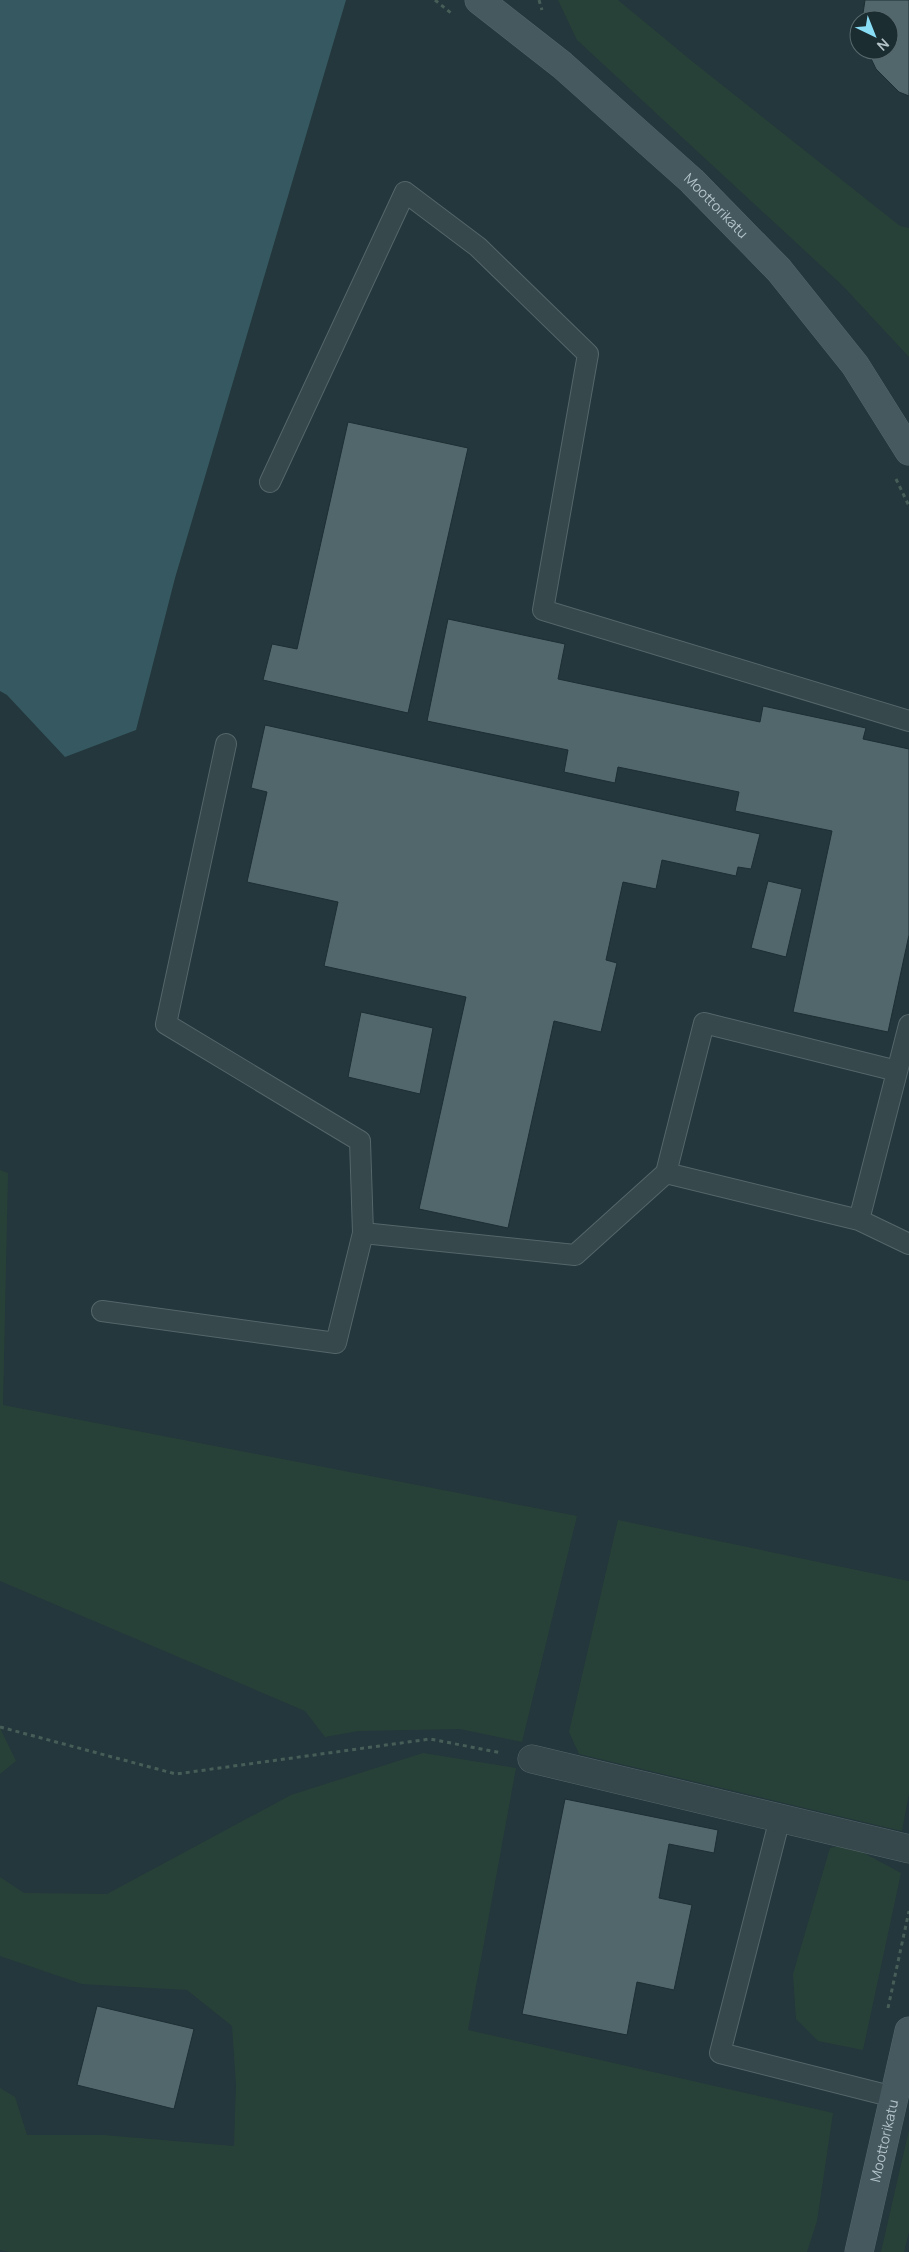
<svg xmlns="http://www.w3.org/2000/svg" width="909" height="2252" viewBox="0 0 909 2252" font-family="Manrope,sans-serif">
<rect width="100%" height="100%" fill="#23373c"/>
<path fill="#284138" d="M558 0H618L693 62 900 226 909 228V357L843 286 577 40Z
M0 1170 8 1173 3 1405 577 1516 522 1742 460 1729 358 1731 325 1737 305 1711 0 1581Z
M618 1520 909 1581V1793L902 1831 579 1754 569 1732Z
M0 1728 16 1761 0 1774Z
M423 1753 516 1768 468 2030 833 2113 817 2221 807 2252H10L0 2250V2088L15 2097 27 2135H103L234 2146 236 2085 232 2026 187 1990 82 1984 0 1956V1877L24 1893 107 1894 291 1795Z
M847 1844 901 1873 863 2050 818 2041 796 2019 793 1974 830 1848Z
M909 2130V2232L904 2252H881Z"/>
<path fill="#365961" d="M0 0H346L175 578 136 730 65 757 7 695 0 691Z"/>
<path fill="#51676c" stroke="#1e2f33" d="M865 0H909V96L899 92 876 69 867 50H889V20H862Z
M348 422 468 448 408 713 263 680 272 644 297 649Z
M448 619 565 644 558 679 760 722 763 706 866 728 863 739 909 749V935L888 1032 793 1012 832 831 735 811 739 792 618 767 615 783 564 772 568 750 427 721Z
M265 725 760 834 751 869 738 867 736 876 662 860 656 889 623 882 606 960 617 963 601 1032 554 1021 508 1228 419 1209 466 997 324 966 338 902 247 882 267 792 251 788Z
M768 881 802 889 786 957 751 948Z
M361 1012 433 1028 420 1094 348 1077Z
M565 1799 718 1830 714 1853 669 1844 659 1898 692 1905 674 1990 637 1982 627 2035 522 2014Z
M97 2006 194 2029 174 2109 77 2085Z"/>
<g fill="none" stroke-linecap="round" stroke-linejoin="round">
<defs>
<path id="service" d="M270 482 405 192 478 247 588 354 543 610 909 721
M226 744 166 1024 360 1141 363 1233 575 1255 666 1173
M909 1025 859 1220 909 1244
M859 1220 666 1173 704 1023 897 1071
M102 1311 336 1343 363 1233
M780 1818 720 2053 894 2097"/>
<path id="minor" d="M532 1759 909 1849"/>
<g id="secondary">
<path id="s1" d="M479 0 562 65 692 181 779 270 855 365 909 451"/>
<path id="s2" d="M859 2252 909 2031"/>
</g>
</defs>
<use href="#service" stroke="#55666a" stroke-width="22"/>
<use href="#minor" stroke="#55666a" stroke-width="29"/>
<use href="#secondary" stroke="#55666a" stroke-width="29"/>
<path stroke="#475e58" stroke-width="3" stroke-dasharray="4 4" stroke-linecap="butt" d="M435 0 451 13
M539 0 542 10
M896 479 909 506
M0 1727 176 1774 430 1739 502 1753
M888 2008 909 1911"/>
<use href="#service" stroke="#37484c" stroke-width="20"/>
<use href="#minor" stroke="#37484c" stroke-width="28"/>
<use href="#secondary" stroke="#45595f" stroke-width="28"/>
</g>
<g text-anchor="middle" stroke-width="4.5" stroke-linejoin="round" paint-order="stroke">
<g font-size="14" fill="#b3c3c8" stroke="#1c2d31">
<text dy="5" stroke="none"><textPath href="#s1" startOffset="314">Moottorikatu</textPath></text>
<text dy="5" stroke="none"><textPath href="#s2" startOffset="114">Moottorikatu</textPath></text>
</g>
</g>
<g transform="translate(874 35) rotate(137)"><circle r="24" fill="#1c2d31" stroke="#58696d"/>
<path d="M0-4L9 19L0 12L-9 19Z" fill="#89def6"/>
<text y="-8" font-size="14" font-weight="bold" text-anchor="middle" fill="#b3c3c8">N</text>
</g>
</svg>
